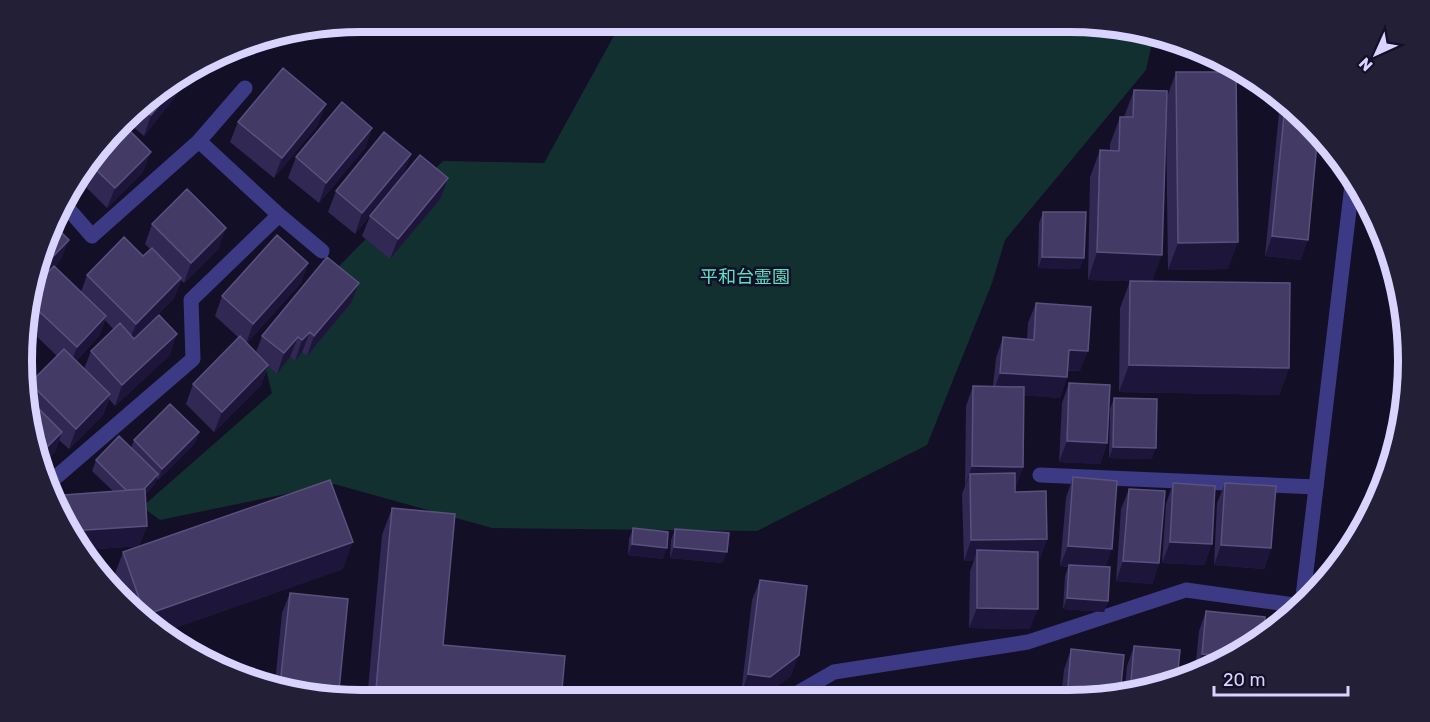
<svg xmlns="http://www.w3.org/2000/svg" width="1430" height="722" viewBox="0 0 1430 722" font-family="Rubik,'Noto Sans JP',sans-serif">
<rect width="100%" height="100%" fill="#130f26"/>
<path fill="#12302f" d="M622 21 1091 22 1153 38 1146 70 1005 240 992 283 927 445 757 531 492 528 334 484 160 520 142 507 272 393 260 346 443 161 544 163Z"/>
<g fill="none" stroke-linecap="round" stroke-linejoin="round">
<path stroke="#3d3a85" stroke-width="15" d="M1040 475 1316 487"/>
<path stroke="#3d3a85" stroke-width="15" d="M199 141 279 215 322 251
M65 205 92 236 199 141 245 88
M48 484 193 359 191 300 279 215
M787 699 834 672 1028 642 1186 590 1301 606"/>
<path stroke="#3d3a85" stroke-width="15" d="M1302 605 1352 185"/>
</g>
<path fill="#312854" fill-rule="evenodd" d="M200 67 186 85 181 81 175 97 144 136 126 121 154 91Z
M1235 68 1258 86 1236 82 1228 269 1168 270 1166 120 1153 281 1289 368 1279 395 1119 392 1120 308 1130 281 1088 280 1090 177 1100 150 1110 151V144L1120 117H1124L1134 90 1167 97 1176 72H1234Z
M1282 104 1318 132 1301 260 1265 256 1279 112Z
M238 122 318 125 274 178 230 142Z
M123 124 143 172 107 208 76 177 78 172Z
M372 128 365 148 319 203 288 178 296 157Z
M411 154 403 175 355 234 328 212 336 191Z
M448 178 441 198 390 259 362 236 370 216Z
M1043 212 1080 269 1038 268 1039 223Z
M152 224 219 248 184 283 181 280 174 298 134 338 170 355 115 406 109 399 103 415 69 449 59 440 55 452 42 465 24 405 26 395 30 383 57 356 27 327 28 294 61 260 55 267 81 292 87 275 143 256 150 249 145 244ZM105 320 113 329 91 351 84 369 76 361 99 336Z
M308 263 301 283 247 343 256 352 262 336 351 303 307 356 302 352 295 361 290 357 277 374 268 366 261 385 214 432 186 404 193 384 239 338 215 316 222 296Z
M1036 303 1080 371H1068L1067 377 1060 398 1024 395 1023 467 1016 487H1015V492L1047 539 1040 559H1038L1030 629 969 628 970 571 974 560 964 561 962 494 965 486 966 406 973 386H993L996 358 1003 337 1027 339 1028 323Z
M1069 383 1107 443 1100 464 1059 462 1062 403Z
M1114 398 1152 459 1109 458 1110 409Z
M199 432 195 443 158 480 157 478 154 485 145 495 147 526 139 546 84 550 57 513 64 495 113 491 92 471 96 460 131 448 134 440Z
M1073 477 1105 567 1108 601 1104 612 1063 609 1065 576 1068 567 1060 566 1066 498Z
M1173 483 1205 565 1162 563 1166 504Z
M1225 483 1271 548 1264 569 1214 565 1217 503Z
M1129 489 1159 563 1152 584 1116 581 1121 509Z
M392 508 443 645 561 700H367L382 535Z
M633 528 663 559 628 555 629 539Z
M675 529 723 563 670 558 671 540Z
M123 552 343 569 163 632 121 602 113 579Z
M760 580 791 676 763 697 741 694 752 600Z
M290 593 338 700 275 683 282 613Z
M1206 611 1265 617 1199 675 1186 679 1189 670 1195 671 1199 631Z
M1134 646 1177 681 1124 695 1127 666Z
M1071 649 1114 698H1061L1064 670Z"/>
<path fill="#1d163a" d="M200 67 186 85 190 74 193 70Z
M183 77 175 97 144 136 151 115Z
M326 104 318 125 274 178 282 158Z
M372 128 365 148 319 203 326 183Z
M151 152 143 172 107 208 115 188Z
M411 154 403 175 355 234 362 213Z
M448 178 441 198 390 259 398 239Z
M226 228 219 248 184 283 191 263Z
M1272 236 1308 240 1301 260 1265 256Z
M69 240 61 260 28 295 37 273Z
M1238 242 1228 269 1168 270 1178 243Z
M1097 252 1162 255 1152 282 1088 280Z
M1042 257 1084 258 1080 269 1038 268Z
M308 263 301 283 246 344 253 324Z
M181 278 174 298 128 344 136 324Z
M359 283 351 303 307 356 314 336Z
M106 316 99 336 69 368 77 347Z
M310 332 302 352 295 361 302 340Z
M177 334 170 355 115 406 122 385Z
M298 337 290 357 277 374 284 353Z
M1069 350 1088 351 1080 371 1061 370Z
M268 365 261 385 214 432 222 412Z
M1129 365 1289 368 1279 395 1119 392Z
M1000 373 1067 377 1060 398 993 393Z
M110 394 103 415 69 449 76 429Z
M62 432 55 452 42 465 39 455Z
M199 432 195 443 158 480 162 469Z
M1067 441 1107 443 1100 464 1059 462Z
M1113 447 1156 448 1152 459 1109 458Z
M972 466 1023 467 1016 487H970V474L965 486Z
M158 474 154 485 140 500 122 501Z
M147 526 139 546 84 550 70 531Z
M1047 539 1040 559 977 560V550L974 560 964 561 971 540Z
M353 542 343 569 163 632 144 618 145 615Z
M1170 542 1212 544 1205 565 1162 563Z
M632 544 667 548 663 559 628 555Z
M1221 545 1271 548 1264 569 1214 565Z
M1068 546 1112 549 1105 570 1060 566Z
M674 547 727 552 723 563 670 558Z
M1123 561 1159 563 1152 584 1116 581Z
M1067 598 1108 601 1104 612 1063 609Z
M977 608 1038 609 1030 629 969 628Z
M1202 654 1231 657 1200 675 1194 674Z
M799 655 791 676 763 697 741 694 748 674Z"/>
<path fill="#433a66" stroke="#5a527e" stroke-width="1.5" d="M283 68 326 104 282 158 238 122Z
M1176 72H1236L1238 242 1178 243Z
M182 76 183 77 151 115 140 106 154 91Z
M1134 90 1167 91 1162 255 1097 252 1100 150 1119 151 1120 117H1133Z
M342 102 372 128 326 183 296 157Z
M1285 106 1318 132 1308 240 1272 236Z
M123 124 151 152 115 188 88 162Z
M384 132 411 154 362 213 336 191Z
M420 155 448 178 398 239 370 216Z
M187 189 226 228 191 263 152 224Z
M1043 212H1086L1084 258 1042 257Z
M56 227 69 240 37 273Z
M277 235 308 263 253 324 222 296Z
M124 237 143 256 152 248 181 278 136 324 87 275Z
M327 257 359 283 314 336 310 332 302 340 298 337 284 353 262 336Z
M54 266 106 316 77 347 27 300 28 293Z
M1130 281 1290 283 1289 368 1129 365Z
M1036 303 1091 307 1088 351 1069 350 1067 377 1000 373 1003 337 1034 340Z
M159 315 177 334 122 385 91 351 120 323 134 339Z
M240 336 268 365 222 412 193 384Z
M64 349 110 394 76 429 30 383Z
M1069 383 1110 385 1107 443 1067 441Z
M973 386 1024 387 1023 467 972 466Z
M24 394 62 432 39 455 24 405Z
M1114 398 1157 399 1156 448 1113 447Z
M170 404 199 432 162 469 134 440Z
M119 436 158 474 144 489 126 490 96 460Z
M1015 473V492L1046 491 1047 539 971 540 970 474Z
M1073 477 1117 481 1112 549 1068 546Z
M330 480 353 542 145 615 123 552Z
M1173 483 1215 486 1212 544 1170 542Z
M1225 483 1276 486 1271 548 1221 545Z
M145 489 147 526 70 531 65 524 64 495Z
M1129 489 1165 491 1159 563 1123 561Z
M392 508 455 514 443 645 565 656 561 700H375Z
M633 528 668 532 667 548 632 544Z
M675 529 729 533 727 552 674 547Z
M977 550 1038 552V609L977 608Z
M1069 565 1110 567 1108 601 1067 598Z
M760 580 807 586 799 655 770 677 748 674Z
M290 593 348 599 338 700 280 685Z
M1206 611 1265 617 1263 638 1231 657 1202 654Z
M169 636 179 639 178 643Z
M1134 646 1180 650 1177 681 1130 694Z
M1071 649 1124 655 1120 696 1114 698H1067Z
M1189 670 1205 672 1199 675 1188 678Z"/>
<g text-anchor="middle" stroke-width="5" stroke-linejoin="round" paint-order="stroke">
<g font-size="18" fill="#5fe0c0" stroke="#130f26">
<text x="745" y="283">平和台霊園</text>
</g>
</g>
<path d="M0 0H1430V722H0ZM361 32H1069A329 329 0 0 1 1398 361V361A329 329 0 0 1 1069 690H361A329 329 0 0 1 32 361V361A329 329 0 0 1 361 32Z" fill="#231f37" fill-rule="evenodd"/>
<path fill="none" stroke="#d9d4ff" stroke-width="8" d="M361 32H1069A329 329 0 0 1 1398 361V361A329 329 0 0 1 1069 690H361A329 329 0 0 1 32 361V361A329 329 0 0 1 361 32Z"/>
<g transform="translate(1376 54) rotate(225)" stroke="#130f26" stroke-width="4.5" paint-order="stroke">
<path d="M0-4.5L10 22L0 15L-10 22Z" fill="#d9d4ff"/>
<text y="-9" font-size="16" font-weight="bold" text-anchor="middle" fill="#d9d4ff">N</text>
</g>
<path d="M1214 686v9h134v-9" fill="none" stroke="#d9d4ff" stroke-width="3"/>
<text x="1223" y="686" font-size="18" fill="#d9d4ff" stroke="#130f26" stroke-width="4.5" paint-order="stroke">20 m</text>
</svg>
